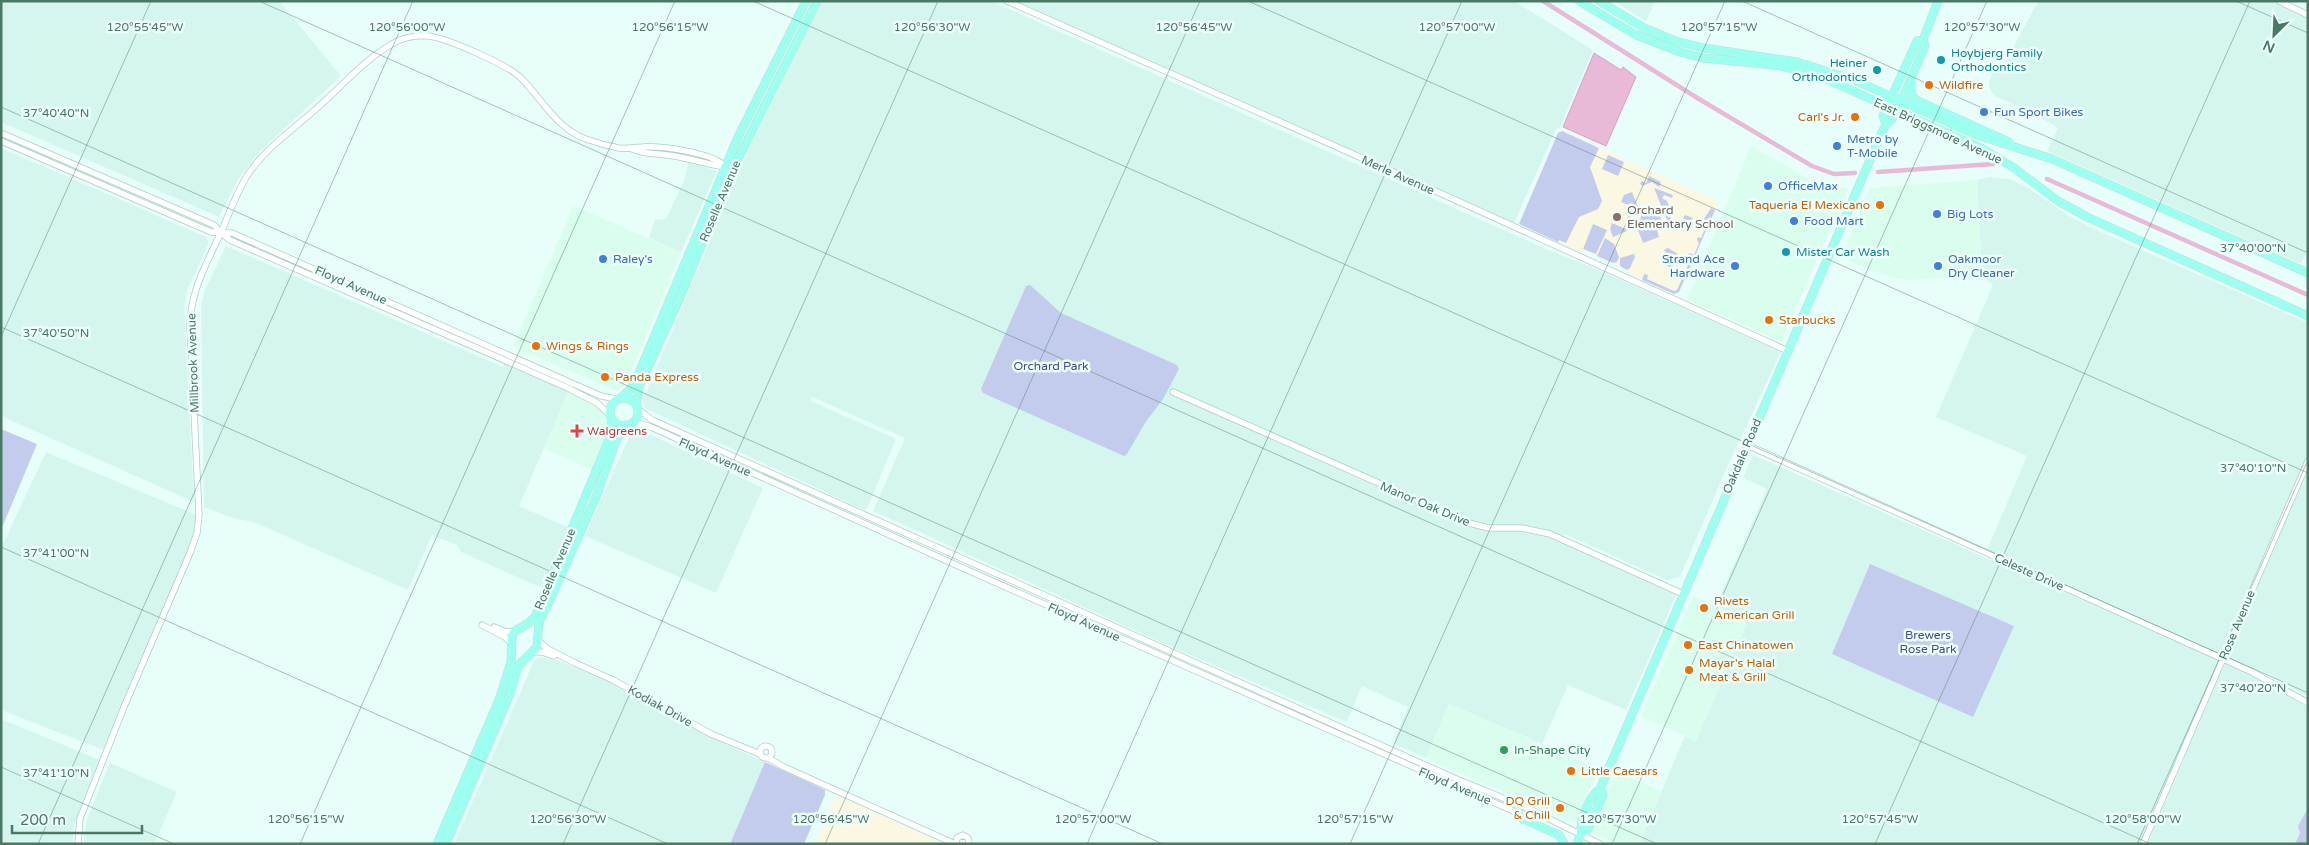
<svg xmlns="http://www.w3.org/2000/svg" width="2309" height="845" viewBox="0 0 2309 845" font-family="'Varela Round',sans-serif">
<rect width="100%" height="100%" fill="#e7fefa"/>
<path fill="#d5f6ee" d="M1 1H279L341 76 259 152 237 181 219 217 1 122Z
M822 1H991L1546 249 1594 268 1781 352 1727 467 1680 577 1667 580 1565 534 1561 542 1676 595 1626 710 1568 685 1542 744 1449 704 1426 758 1393 743 1408 707 1362 686 1347 722 1167 645 873 511 905 438 812 397 811 401 896 439 866 511 645 408 643 400 749 149Z
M1014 1H1514L1593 50 1560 127 1556 129 1514 223Z
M1613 1H1655L1646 21Z
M2038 1H2271L2308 19V249L2301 264 2047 151 2058 128 2033 113 1995 96 1990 89 1989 82 1998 61 2005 63Z
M1 148 206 237 209 242 187 291 184 308 194 502 1 416Z
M688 162 717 171 681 252 649 238 655 219 664 220 668 215 685 178Z
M1989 177 2009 179 2027 187 2069 216 2094 229 2308 323V457L2223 654 1987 550 2027 456 1936 417 1993 285 1982 276 1977 180Z
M226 246 503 367 505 363 569 390 519 506 570 528 544 589 461 552 457 545 432 535 408 590 256 523 229 517 204 507 201 307 204 292Z
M634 431 651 435 763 488 716 593 585 536 629 437Z
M46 452 197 515 193 539 124 698 104 750 1 710V542H4Z
M1753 455 2220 661 2141 844H1639L1685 736 1696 741 1748 621 1716 606 1767 489 1743 478Z
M2308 470V697L2271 675 2226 656Z
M540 657 560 661 622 688 712 738 765 762 730 844H454L534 661Z
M2225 663 2264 680 2308 708V815L2295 844H2147Z
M1 719 100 760 73 828V844H1Z
M110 763 177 792 154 844H85L84 836 87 819Z"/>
<path fill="#dafeed" d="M1751 146 1810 180 1848 189 1781 341 1687 300Z
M1977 180 1982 276 1907 280 1896 278 1875 272 1841 257 1870 188Z
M573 206 681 252 627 382 623 388 617 391 513 347Z
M569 390 595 404 606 412 611 426 595 471 544 448Z
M1693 596 1748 621 1696 741 1641 716Z
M1449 704 1599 769 1575 823 1426 758Z
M1616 771 1661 791 1639 844H1617L1591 832Z"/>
<path fill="#faf7e3" d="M1562 131 1719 201 1679 292 1674 294 1630 274 1624 268 1587 251 1580 252 1519 224 1558 133Z
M839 796 944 844H815L835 798Z"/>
<path fill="#c4cced" d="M1562 131 1599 148 1590 167 1602 201 1598 209 1579 217 1566 243 1559 240 1558 242 1519 224 1558 133Z
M1608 155 1624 162 1618 176 1602 169Z
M1649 176 1661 182 1659 187 1652 182 1642 186 1640 183 1642 181 1646 183Z
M1654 188 1673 195 1672 198 1664 195 1662 198 1667 201 1670 209 1667 216 1671 218 1670 221 1667 220Z
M1632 192 1638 207 1635 208 1621 202 1624 195Z
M1711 208 1715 210 1694 258 1688 255 1690 253 1694 255 1699 243 1697 240 1698 237 1701 238 1707 224 1704 219Z
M1657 210 1664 226 1657 229 1640 222 1641 216Z
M1685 215 1693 218 1687 228 1676 224 1678 220 1682 222Z
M1612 223 1626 229 1627 231 1613 237 1610 229Z
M1640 223 1657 230 1659 237 1643 243 1637 227Z
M1593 224 1607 230 1596 254 1583 249Z
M1605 238 1614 244 1619 257 1617 262 1613 263 1597 256Z
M1668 248 1678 254 1673 266 1669 267 1667 265 1670 263 1664 250Z
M1634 254 1635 257 1630 268 1627 270 1620 266V258Z
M1685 262 1691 265 1679 292 1674 294 1642 280 1644 274 1648 275 1647 279 1674 291 1677 290 1688 265Z
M1030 285 1061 313 1177 365 1179 369 1163 399 1145 423 1127 454 1124 456 983 393 981 389 1026 286Z
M1 429 37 444 1 530Z
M1870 564 2014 626 1973 717 1832 654Z
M765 762 825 790V795L804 844H730Z
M2308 808V844H2295L2300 833 2298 826Z"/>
<path fill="#e9bad8" stroke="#db9fc5" d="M1594 53 1621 70 1623 67 1636 77 1606 146 1563 127Z"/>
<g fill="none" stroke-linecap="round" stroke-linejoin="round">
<path stroke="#e9bad8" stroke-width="4.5" d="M1543 1 1699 99 1812 166 1834 174 1855 173
M1878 172 1993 164
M2047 179 2308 295"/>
<defs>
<path id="minor" d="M1007 1 1398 174 1788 351
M2279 1 2308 15
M1 133 214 225 221 233H232L601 396 617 399
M1 141 211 232 221 233 230 240 568 388 597 403 610 415
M632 149C645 155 660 153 674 156 692 159 709 165 727 167
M1173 392 1469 523 1489 528H1522L1550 534 1683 594
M638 409 652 420 1454 778 1525 807 1600 844
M630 424H641L651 427 965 569 1520 814 1538 815
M1747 445 2252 672 2308 703
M482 625 505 637 511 643
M494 627 506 632 515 631
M538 640 546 648 575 663 613 680 711 734 760 754
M534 652H542L554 656
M760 752a6 6 0 1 1 12 0a6 6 0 1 1-12 0Z
M768 758 784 767 955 844
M78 844 80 818 83 811 124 707 190 553 197 533 199 515 190 327C190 290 208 261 223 228 230 211 237 192 247 176 264 149 294 129 317 108 340 88 365 59 392 44 402 38 416 35 428 36 447 38 508 65 521 78 542 99 557 129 586 139 597 143 608 146 619 148 627 149 634 147 642 147 662 146 710 152 725 166
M956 844 957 838 963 835 968 838 969 844
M2143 844 2308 461"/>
<path id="major" d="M1579 1 1636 35 1680 52 1703 58 1782 66 1824 78 1983 149 2014 168 2058 201 2087 217 2308 316
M1599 1 1644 28 1675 41 1704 48 1797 62 1854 80 1974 134 2052 159 2308 273
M1911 83V95L1916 100 2009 142
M1886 124 1883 116 1917 41 1923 40
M610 412a14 14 0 1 1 28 0a14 14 0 1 1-28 0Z
M621 398 631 388 639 373 738 137 806 1
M636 405 639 387 678 302 733 169 817 1
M1520 814 1523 819 1559 835 1564 844
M1581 834C1580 821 1589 796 1600 789L1879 139 1886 124 1892 119 1897 111 1925 46 1923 40 1938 1
M437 844 499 700 511 662 512 636 515 631 529 623 535 617 609 440 612 420
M446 844 510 694 518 666 537 647 539 622 550 600 596 497 617 438 626 425
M1577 844 1581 834 1588 829 1603 795 1600 789"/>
</defs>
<use href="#minor" stroke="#abd0c4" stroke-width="7"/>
<use href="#major" stroke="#ccd9d4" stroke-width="9"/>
<use href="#minor" stroke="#fff" stroke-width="5.5"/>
<use href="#major" stroke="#9cfff0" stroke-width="8"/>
</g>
<path fill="none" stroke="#497965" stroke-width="1" stroke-opacity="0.45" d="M259 1 2151 844M753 1 2308 693M1248 1 2308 473M1742 1 2308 253M2236 1 2308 33M1 107 1657 844M1 327 1163 844M1 337 151 1M1 547 668 844M1 767 174 844M38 844 413 1M300 844 675 1M563 844 938 1M825 844 1200 1M1087 844 1462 1M1350 844 1725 1M1612 844 1987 1M1875 844 2250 1M2137 844 2308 460"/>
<g fill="#0f9aa8" stroke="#eefffc" stroke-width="2">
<circle cx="1941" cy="60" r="5"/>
<circle cx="1877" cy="70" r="5"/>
<circle cx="1786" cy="252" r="5"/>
</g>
<g fill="#e8710a" stroke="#eefffc" stroke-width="2">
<circle cx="1929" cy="85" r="5"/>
<circle cx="1855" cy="117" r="5"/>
<circle cx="1880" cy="205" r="5"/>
<circle cx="1769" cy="320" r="5"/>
<circle cx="536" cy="346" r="5"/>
<circle cx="605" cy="377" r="5"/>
<circle cx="1704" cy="608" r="5"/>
<circle cx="1688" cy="645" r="5"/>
<circle cx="1689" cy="670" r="5"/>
<circle cx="1571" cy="771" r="5"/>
<circle cx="1560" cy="808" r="5"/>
</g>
<g fill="#3f7fe0" stroke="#eefffc" stroke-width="2">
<circle cx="1984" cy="112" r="5"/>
<circle cx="1837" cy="146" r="5"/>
<circle cx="1768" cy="186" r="5"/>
<circle cx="1937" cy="214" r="5"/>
<circle cx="1794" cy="221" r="5"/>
<circle cx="603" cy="259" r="5"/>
<circle cx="1735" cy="266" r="5"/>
<circle cx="1938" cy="266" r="5"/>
</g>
<circle fill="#8d6e63" stroke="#eefffc" stroke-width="2" cx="1617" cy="217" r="5"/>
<path fill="#e0444e" stroke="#eefffc" stroke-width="2" d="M574.5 423.5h5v5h5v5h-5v5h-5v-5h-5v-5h5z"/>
<circle fill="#2e9e5b" stroke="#eefffc" stroke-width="2" cx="1504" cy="750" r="5"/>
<g text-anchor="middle" stroke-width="5" stroke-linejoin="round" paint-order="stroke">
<g font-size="12" fill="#0d838f" stroke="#eefffc" text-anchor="start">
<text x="1951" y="57">Hoybjerg Family<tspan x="1951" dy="14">Orthodontics</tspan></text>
<text x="1867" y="67" text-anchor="end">Heiner<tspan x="1867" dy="14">Orthodontics</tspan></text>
<text x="1796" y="256">Mister Car Wash</text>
</g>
<g font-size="12" fill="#c56008" stroke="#eefffc" text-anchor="start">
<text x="1939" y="89">Wildfire</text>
<text x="1845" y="121" text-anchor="end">Carl's Jr.</text>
<text x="1870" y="209" text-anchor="end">Taqueria El Mexicano</text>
<text x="1779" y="324">Starbucks</text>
<text x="546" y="350">Wings &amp; Rings</text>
<text x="615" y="381">Panda Express</text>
<text x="1714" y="605">Rivets<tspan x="1714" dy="14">American Grill</tspan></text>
<text x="1698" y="649">East Chinatowen</text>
<text x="1699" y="667">Mayar's Halal<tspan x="1699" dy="14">Meat &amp; Grill</tspan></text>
<text x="1581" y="775">Little Caesars</text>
<text x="1550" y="805" text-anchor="end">DQ Grill<tspan x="1550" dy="14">&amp; Chill</tspan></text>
</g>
<g font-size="12" fill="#366cbe" stroke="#eefffc" text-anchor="start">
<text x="1994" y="116">Fun Sport Bikes</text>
<text x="1847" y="143">Metro by<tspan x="1847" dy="14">T-Mobile</tspan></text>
<text x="1778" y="190">OfficeMax</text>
<text x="1947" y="218">Big Lots</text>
<text x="1804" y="225">Food Mart</text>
<text x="613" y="263">Raley's</text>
<text x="1725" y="263" text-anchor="end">Strand Ace<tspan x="1725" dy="14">Hardware</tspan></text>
<text x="1948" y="263">Oakmoor<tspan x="1948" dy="14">Dry Cleaner</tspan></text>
</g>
<g font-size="12" fill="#497965" stroke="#eefffc">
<text transform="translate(1938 131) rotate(25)" y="4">East Briggsmore Avenue</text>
<text transform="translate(1398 175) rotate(24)" y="4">Merle Avenue</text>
<text transform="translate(720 201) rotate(-67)" y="4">Roselle Avenue</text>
<text transform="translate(351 285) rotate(24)" y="4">Floyd Avenue</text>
<text transform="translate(193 363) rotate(-92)" y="4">Millbrook Avenue</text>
<text transform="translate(1742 456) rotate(-67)" y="4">Oakdale Road</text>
<text transform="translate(715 457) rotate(24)" y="4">Floyd Avenue</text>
<text transform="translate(1425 504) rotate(23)" y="4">Manor Oak Drive</text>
<text transform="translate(555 569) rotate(-67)" y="4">Roselle Avenue</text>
<text transform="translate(2029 572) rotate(24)" y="4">Celeste Drive</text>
<text transform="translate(1084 622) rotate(24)" y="4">Floyd Avenue</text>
<text transform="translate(2237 625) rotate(-67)" y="4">Rose Avenue</text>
<text transform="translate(660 706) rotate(29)" y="4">Kodiak Drive</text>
<text transform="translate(1455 786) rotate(23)" y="4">Floyd Avenue</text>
</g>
<g font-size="12" fill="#785e54" stroke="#eefffc" text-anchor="start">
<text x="1627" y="214">Orchard<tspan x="1627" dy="14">Elementary School</tspan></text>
</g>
<g font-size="12" fill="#454b8c" stroke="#eefffc">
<text x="1051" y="370">Orchard Park</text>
<text x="1928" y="639">Brewers<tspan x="1928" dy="14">Rose Park</tspan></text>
</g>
<g font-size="12" fill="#be3a42" stroke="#eefffc" text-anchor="start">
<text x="587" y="435">Walgreens</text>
</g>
<g font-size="12" fill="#27864d" stroke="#eefffc" text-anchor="start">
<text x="1514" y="754">In-Shape City</text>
</g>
</g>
<g font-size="12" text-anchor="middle" fill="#497965" stroke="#eefffc" stroke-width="5" stroke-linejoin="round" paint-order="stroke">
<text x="407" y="31">120°56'00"W</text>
<text x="670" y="31">120°56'15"W</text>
<text x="932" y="31">120°56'30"W</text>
<text x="1194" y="31">120°56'45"W</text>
<text x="1457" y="31">120°57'00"W</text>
<text x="1719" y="31">120°57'15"W</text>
<text x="1982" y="31">120°57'30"W</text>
<text x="145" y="31">120°55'45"W</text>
<text x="56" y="117">37°40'40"N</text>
<text x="2253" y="252">37°40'00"N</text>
<text x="56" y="337">37°40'50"N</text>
<text x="2253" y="472">37°40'10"N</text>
<text x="56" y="557">37°41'00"N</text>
<text x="2253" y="692">37°40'20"N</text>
<text x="56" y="777">37°41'10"N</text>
<text x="306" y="823">120°56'15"W</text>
<text x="568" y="823">120°56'30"W</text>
<text x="831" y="823">120°56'45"W</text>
<text x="1093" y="823">120°57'00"W</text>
<text x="1355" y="823">120°57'15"W</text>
<text x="1618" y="823">120°57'30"W</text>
<text x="1880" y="823">120°57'45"W</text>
<text x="2143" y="823">120°58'00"W</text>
</g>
<rect width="2309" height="845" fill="none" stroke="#497965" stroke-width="5"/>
<g transform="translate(2274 35) rotate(204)" stroke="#eefffc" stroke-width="4" paint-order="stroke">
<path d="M0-4L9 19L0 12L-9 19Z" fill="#497965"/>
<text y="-8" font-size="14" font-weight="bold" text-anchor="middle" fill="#497965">N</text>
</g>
<path d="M12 825v8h130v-8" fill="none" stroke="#497965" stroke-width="2.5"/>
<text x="20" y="825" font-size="15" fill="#497965" stroke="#eefffc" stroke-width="4" paint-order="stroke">200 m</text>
</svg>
